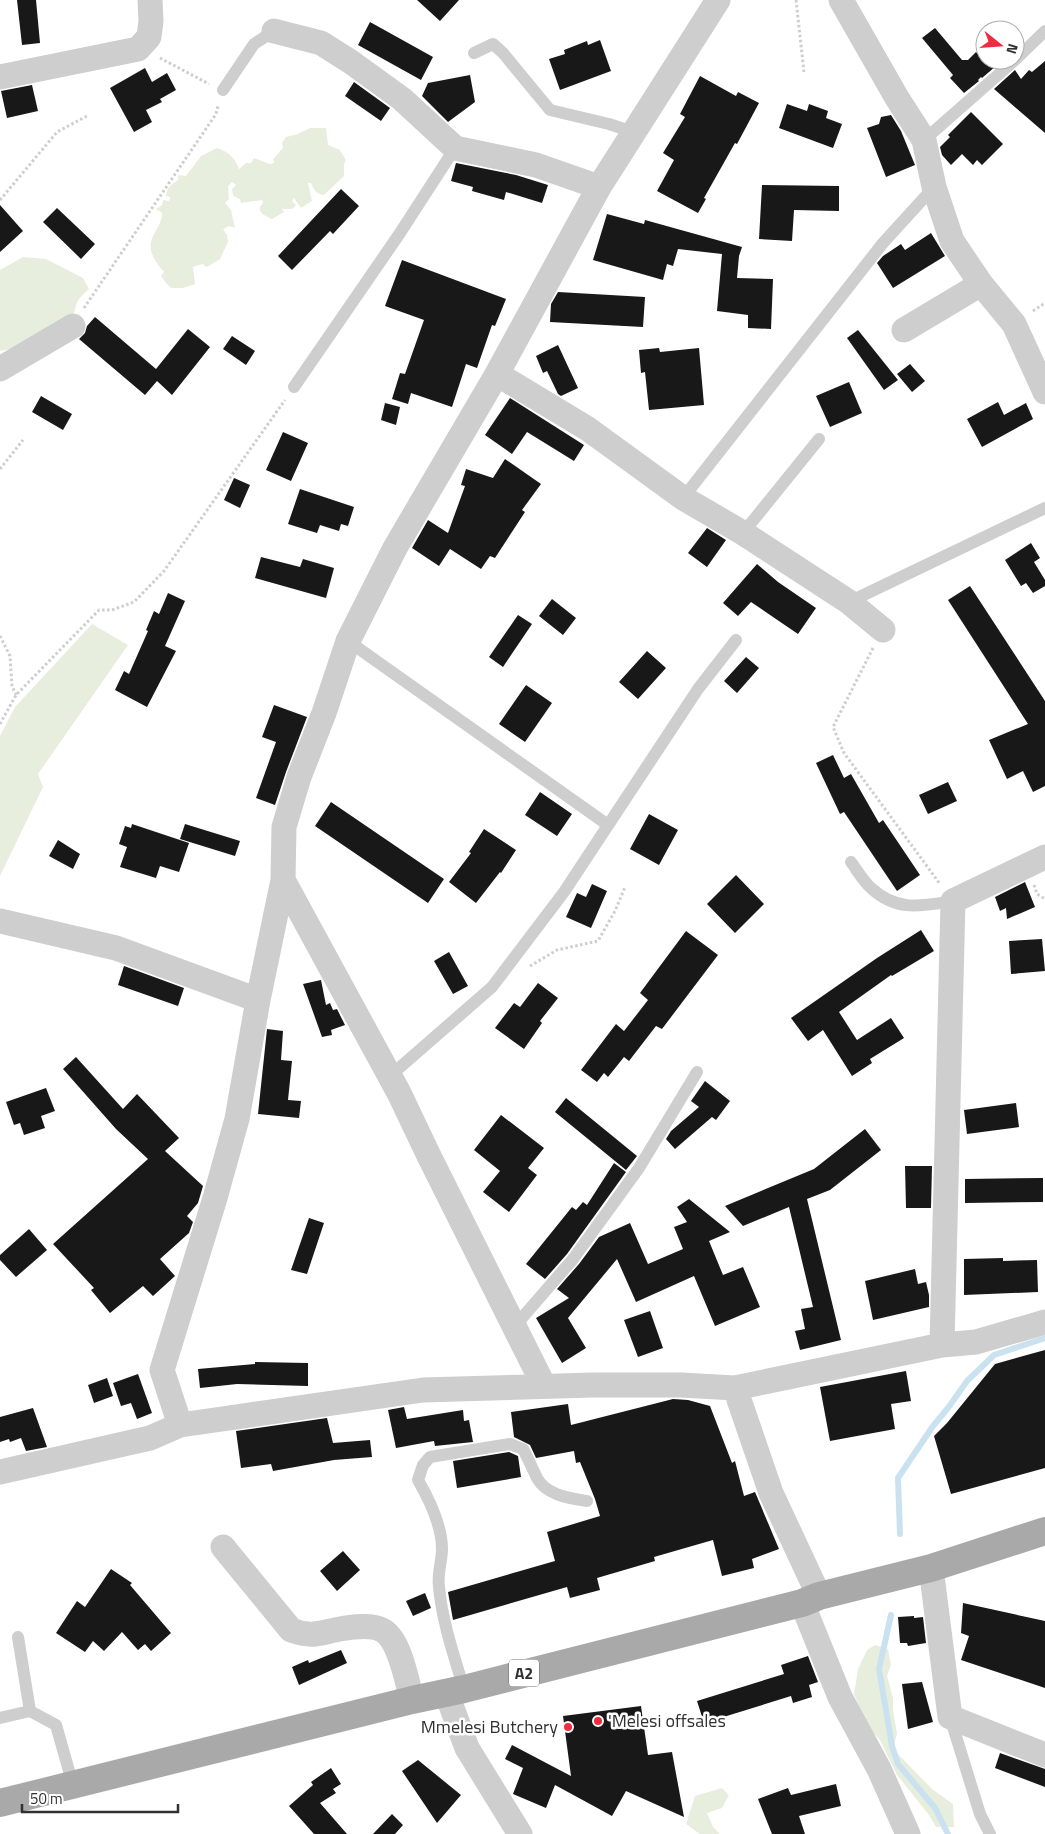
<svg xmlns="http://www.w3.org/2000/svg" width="1045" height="1834" viewBox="0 0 1045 1834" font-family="'Titillium Web',sans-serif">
<rect width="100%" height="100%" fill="#fff"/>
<path fill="#e8eede" d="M310 128H326L328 145 340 150 346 160 344 164V176L324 195C316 194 314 190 311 183H308L312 201 301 208 294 198 292 201 296 205 292 209H282L284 212 272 219C266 216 258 214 260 206L263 203 262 200 241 203 240 199 233 196 232 189 236 185 232 182 228 186 229 199 225 203 231 210 235 228 229 226 223 229 227 235 228 242 220 259 207 267 202 264 193 267 195 284 183 288H171L166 283 161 276 164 272C156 263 147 251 152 239 153 234 157 230 159 225 161 220 162 218 162 213L156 209 162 205 163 200 169 201 170 197 166 196C167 187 171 185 178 180V175L186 176 201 156 217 148C229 152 235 158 239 169L246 163H251L254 158 270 164 274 163 273 159 283 148 282 143 286 137 298 134Z
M23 257 46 259 83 278 89 289C85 293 77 299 76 306 74 311 75 313 71 318L16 348 0 351V270Z
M92 624 128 645 38 774 43 787 0 876V736L15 707Z
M875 1645 888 1649 891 1665 887 1676 893 1698V1710L897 1734 893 1749 932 1789 953 1804 954 1827H936L929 1815 897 1775 880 1740 868 1727 854 1694 858 1669 867 1650Z
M722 1788 729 1795 722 1808 707 1813 713 1827 720 1834H700L686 1824 695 1796Z"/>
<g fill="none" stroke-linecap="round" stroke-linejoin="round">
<path stroke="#cae2ef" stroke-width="6" d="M900 1534 898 1478 933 1426 948 1408 967 1381 994 1355 1045 1338
M891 1615 879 1669 892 1746 898 1764 935 1808 948 1834"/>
</g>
<path fill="#181818" d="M17 0H36L40 43 22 45Z
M417 0H459L440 21Z
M370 22 433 57 421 80 358 45Z
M935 28 962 60H968L976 52 983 60H1003L982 78 981 77 978 80 979 81 964 93 950 78 953 75 922 38Z
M600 40 611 71 560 90 549 59 565 54 564 50 587 41 588 45Z
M1045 61V133L994 89 1015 70 1021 79 1029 70 1032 72Z
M145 68 152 82 167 73 176 90 160 99 162 102 146 110 152 122 134 132 110 88Z
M470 75 475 102 448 122 422 96 428 83Z
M700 76 736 96 738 92 759 103 737 144 735 143 704 198 706 199 698 213 657 191 674 160 663 153 685 117 680 114Z
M354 82 390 108 381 121 345 96Z
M32 85 38 111 7 118 1 91Z
M787 104 807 111 809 104 828 111 826 118 842 124 833 148 779 128Z
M971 112 1003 144 982 165 977 160 973 165 962 154 951 165 942 155 940 147 950 137 948 135Z
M891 115 901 131 915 165 886 177 867 128 879 124 881 117Z
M456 163 516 175 548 185 542 203 506 192 504 200 472 191 473 187 451 181Z
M762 185 839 186V211L794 210 792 241 759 239Z
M341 189 359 206 333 234 330 231 292 270 278 256Z
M0 205 23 231 0 252Z
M57 208 95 244 81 259 43 222Z
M607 214 644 224 645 220 742 247 739 256 737 278 773 279 771 329 748 328V315L717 311 722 254 678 249 673 266 667 264 663 280 593 260Z
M931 233 945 256 893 288 877 263 883 256 901 244 905 250Z
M402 260 506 299 495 326 492 325 477 368 466 364 452 407 411 393 408 404 392 399 400 373 405 374 424 320 385 306Z
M558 292 645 297 643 327 550 322 551 304Z
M95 317 156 369 188 329 210 347 172 395 157 381 145 395 79 339 85 333 87 326Z
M858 330 898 380 884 390 847 338Z
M232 336 255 351 246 365 223 349Z
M558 345 578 388 561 396 558 394 547 371 543 373 536 356Z
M659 348 660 352 699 348 704 405 649 410 645 372 641 373 639 350Z
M910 364 925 381 912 392 897 374Z
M849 382 862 413 830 427 816 396Z
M41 396 72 414 63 430 32 412Z
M510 398 584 445 574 461 527 432 512 454 485 435Z
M998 402 1004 415 1026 403 1033 419 982 447 967 419Z
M385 403 400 407 396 425 381 420Z
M283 432 308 443 291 481 266 470Z
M505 459 541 484 522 510 525 512 495 558 490 556 481 569 450 549 439 566 412 548 428 520 448 533 465 486 461 485 466 469 493 478Z
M234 478 250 485 240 508 224 500Z
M300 489 354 507 348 526 341 524 339 531 320 525 317 533 288 524Z
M707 528 726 540 707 567 688 553Z
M1031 543 1040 558 1034 562 1045 580V586L1033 593 1026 583 1021 586 1005 560Z
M261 557 300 567 303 559 334 568 326 598 255 578Z
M757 564 778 582 816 608 798 634 751 602 738 616 723 603Z
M970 586 1045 701V786L1033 792 1023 771 1007 779 989 740 1028 724 948 600Z
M168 593 185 601 165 646 176 651 147 707 115 690 124 671 129 674 148 631 146 630 154 611 159 614Z
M552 599 576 618 563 635 539 616Z
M518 615 532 624 503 667 489 657Z
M647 651 666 668 638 699 619 682Z
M746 657 759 668 737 693 724 681Z
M526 685 552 703 525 742 499 724Z
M274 705 307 717 286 772 275 805 256 798 276 742 262 737Z
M833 755 844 778 851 774 879 823 883 820 920 875 897 891 844 812 840 814 816 763Z
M948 782 957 801 928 814 919 795Z
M540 792 572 814 557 836 525 815Z
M331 802 444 879 428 903 315 826Z
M649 814 678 830 659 865 630 849Z
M132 824 189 843 179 872 160 866 156 878 120 867 127 847 119 844 125 826 131 828Z
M185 824 240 841 235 856 180 839Z
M484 829 516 850 501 873 500 872 476 903 449 882 471 853 469 852Z
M58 840 80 854 73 869 49 856Z
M736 875 764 904 735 933 707 904Z
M1025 882 1035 907 1007 919 1006 908 1000 911 995 897Z
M592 884 607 891 591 928 566 917 577 893 586 897Z
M921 930 934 951 892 976 891 975 839 1012 857 1040 891 1018 904 1038 870 1059 872 1063 852 1076 823 1030 808 1041 791 1018 877 958Z
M686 931 718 955 662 1029 656 1026 629 1061 624 1057 608 1077 604 1073 597 1082 581 1070 616 1024 624 1031 648 1000 640 993Z
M1042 939 1045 971 1011 974 1009 941Z
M449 952 468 986 453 994 434 961Z
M124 966 184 988 178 1006 118 985Z
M321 980 326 1005 330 1003 333 1010 337 1009 345 1025 331 1030 332 1035 322 1037 303 984Z
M538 983 558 998 540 1021 542 1023 524 1049 495 1028 514 1003 520 1007Z
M267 1029 283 1031 281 1060 292 1061 288 1100 301 1101 299 1118 258 1114Z
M76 1057 123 1109 137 1094 179 1138 165 1151 203 1186 198 1203 187 1216 193 1222 189 1233 160 1259 175 1276 153 1296 143 1286 110 1313 91 1290 94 1288 53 1244 148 1159 116 1129 63 1069Z
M705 1081 730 1101 716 1120 712 1117 675 1149 666 1139 671 1131 699 1107 691 1101Z
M46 1088 55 1111 41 1116 45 1128 24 1135 20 1123 14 1125 6 1102Z
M566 1098 637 1156 626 1170 555 1112Z
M1016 1103 1019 1127 967 1134 964 1110Z
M501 1115 544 1148 528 1168 537 1175 509 1212 483 1192 500 1171 474 1150Z
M865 1129 881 1150 830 1190 807 1199 841 1340 800 1350 795 1331 805 1329 801 1309 813 1307 789 1207 743 1226 725 1206 814 1169Z
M614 1163 626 1172 567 1254 545 1279 526 1264 572 1207 576 1210 583 1202 587 1205Z
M905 1166H932L931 1208H906Z
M1043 1178V1202L965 1203V1179Z
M689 1199 730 1232 709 1241 723 1275 743 1267 760 1307 715 1326 694 1276 636 1302 617 1259 568 1318 586 1348 562 1363 536 1318 569 1298 557 1289 579 1264 599 1237 630 1223 648 1264 683 1249 674 1227 687 1222 677 1207Z
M309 1218 324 1223 307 1274 291 1270Z
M29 1229 47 1250 16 1277 0 1260V1255Z
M1003 1258V1261L1037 1260 1038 1292 964 1295V1259Z
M915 1269 918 1284 926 1282 929 1295V1307L873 1320 865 1281Z
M650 1311 663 1348 638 1357 624 1320Z
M1045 1350V1468L951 1494 934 1436 947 1423 995 1364Z
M255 1362 308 1363V1386L237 1384 200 1388 198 1369 255 1364Z
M906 1371 911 1401 891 1404 895 1429 830 1441 820 1387Z
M138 1374 152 1413 137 1419 131 1403 121 1406 113 1383Z
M107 1378 113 1396 94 1403 88 1385Z
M673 1399 688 1400 710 1406 732 1463 735 1461 744 1496 755 1492 779 1549 752 1559 754 1568 722 1576 713 1540 654 1557 655 1561 597 1578 600 1590 570 1598 567 1587 453 1620 448 1592 555 1561 547 1532 600 1516 595 1499 580 1462 576 1463 574 1451 536 1458 530 1445 514 1437 511 1412 568 1404 571 1425Z
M404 1407 407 1419 463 1410 464 1421 469 1420 473 1442 435 1446 434 1441 396 1448 388 1410Z
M33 1408 47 1447 26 1451 21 1438 10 1442 9 1439 0 1442V1417Z
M327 1418 333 1443 370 1440 372 1457 334 1460 273 1471 271 1464 241 1468 236 1431Z
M509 1452 518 1456 521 1477 457 1488 453 1461Z
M343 1551 360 1570 337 1591 320 1571Z
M111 1569 132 1583 130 1585 171 1633 151 1651 145 1644 138 1650 122 1632 104 1651 93 1641 85 1652 56 1633 77 1601 85 1607Z
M425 1593 431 1608 413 1616 406 1601Z
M963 1603 1045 1621V1688L961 1660 969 1636 961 1633Z
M914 1616V1618L923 1617 926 1643 908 1646 907 1643H900L898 1617Z
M341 1650 347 1663 299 1685 292 1667 308 1660 309 1663Z
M808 1656 818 1682 809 1685 812 1697 793 1703 791 1696 704 1723 697 1701 784 1674 781 1665Z
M922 1682 933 1722 908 1729 902 1684Z
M641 1706 648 1755 672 1752 684 1817 626 1791 612 1816 555 1785 546 1808 513 1794 523 1768 505 1759 512 1745 571 1776 563 1716Z
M1000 1753 1045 1769V1787L995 1768Z
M418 1760 461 1795 437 1823 402 1771Z
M331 1768 341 1784 333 1789 336 1793 320 1803 347 1834H314L289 1806 313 1785 311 1782Z
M836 1784 841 1806 799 1816 805 1834H772L758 1799 788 1788 791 1795Z
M392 1814 403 1825 395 1834H373Z"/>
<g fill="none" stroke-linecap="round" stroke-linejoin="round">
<path stroke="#cecece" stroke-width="3" stroke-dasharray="2.5 2.5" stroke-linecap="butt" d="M796 0 804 72
M160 58 209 84
M0 200 57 132 87 116
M84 308 216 114 218 106
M1033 311 1045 303
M0 469 23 440
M0 636 10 656 12 686 16 695
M873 648 833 727 844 753 940 884
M0 724 16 695 99 610H112L134 602 164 571 285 400
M1034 885 1037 894 1045 899
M530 966 557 950 598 941 615 911 625 887"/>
<path stroke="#cecece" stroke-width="12" d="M474 53 493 44 503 53 550 110 609 124 633 132
M1015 60 1045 31
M223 90 254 44 274 31
M924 140 1015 60
M294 387 400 233 455 148
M683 498 883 243 934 187
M743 533 819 439
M849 602 1045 508
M348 641 608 825
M851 862C857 870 863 881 871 888 897 912 921 906 953 901
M390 1076 492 987 564 892 698 689 736 640
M515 1326 573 1259 639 1168 697 1072
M18 1637 30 1711
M464 1689C454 1656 442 1621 439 1587 437 1574 442 1561 442 1549 442 1527 429 1499 418 1480L423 1465 430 1457 510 1444 523 1449C528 1458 532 1468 537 1478 546 1495 569 1498 587 1501
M950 1717 980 1814 990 1834
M0 1718 30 1711 56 1725 73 1785"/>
<path stroke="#cecece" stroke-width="25" d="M841 0 897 98 924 140 934 187 952 241 981 284 1014 324 1045 392
M274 31 321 43 351 62 402 99 455 148 536 165 599 187
M0 77 138 49 149 37 151 21 150 0
M904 330 981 284
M0 369 73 326
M497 374 588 429 683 498 743 533 849 602 883 630
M283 880 399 1093 429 1156 544 1386
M0 921 116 948 258 1000
M942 1345 976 1342 1045 1322
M735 1388 942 1345 953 901 1045 857
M180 1425 162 1370 215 1198 237 1119 258 1000 283 880 284 827 299 777 324 713 348 641 395 548 497 374 599 187 718 0
M0 1472 150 1438 180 1425 423 1390 593 1385H681L735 1388 771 1493 819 1596
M223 1547 291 1630C314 1638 318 1633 340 1629 352 1627 371 1624 382 1630 400 1639 407 1682 412 1700
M931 1568 950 1717 1045 1755
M802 1603 840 1697 879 1769 908 1834
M446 1692 467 1748 520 1834"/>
<path stroke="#a9a9a9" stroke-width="28" d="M0 1803 412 1700 464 1689 802 1603 819 1596 931 1568 1045 1531"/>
</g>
<g fill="#ef2b42" stroke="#fff" stroke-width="2">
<circle cx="598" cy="1721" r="5"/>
<circle cx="568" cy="1727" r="5"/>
</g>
<g text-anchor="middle" stroke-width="5" stroke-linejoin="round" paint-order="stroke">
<rect fill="#fff" stroke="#6f6f6f" stroke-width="1" x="509" y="1659.5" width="30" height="27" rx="4"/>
<g font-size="16" font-weight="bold" fill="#313131">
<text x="524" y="1679">A2</text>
</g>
<g font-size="18" fill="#313131" stroke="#fff" text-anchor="start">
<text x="608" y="1727">'Melesi offsales</text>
<text x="558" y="1733" text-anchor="end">Mmelesi Butchery</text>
</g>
</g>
<g transform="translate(1000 45) rotate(107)"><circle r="24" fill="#ffffff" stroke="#adadad"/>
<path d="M0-4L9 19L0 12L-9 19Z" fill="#ef2b42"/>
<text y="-8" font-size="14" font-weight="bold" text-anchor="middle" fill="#313131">N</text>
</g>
<path d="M22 1804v8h156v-8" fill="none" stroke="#313131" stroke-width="2.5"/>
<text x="30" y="1804" font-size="15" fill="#313131" stroke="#ffffff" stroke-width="4" paint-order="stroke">50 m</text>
</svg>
